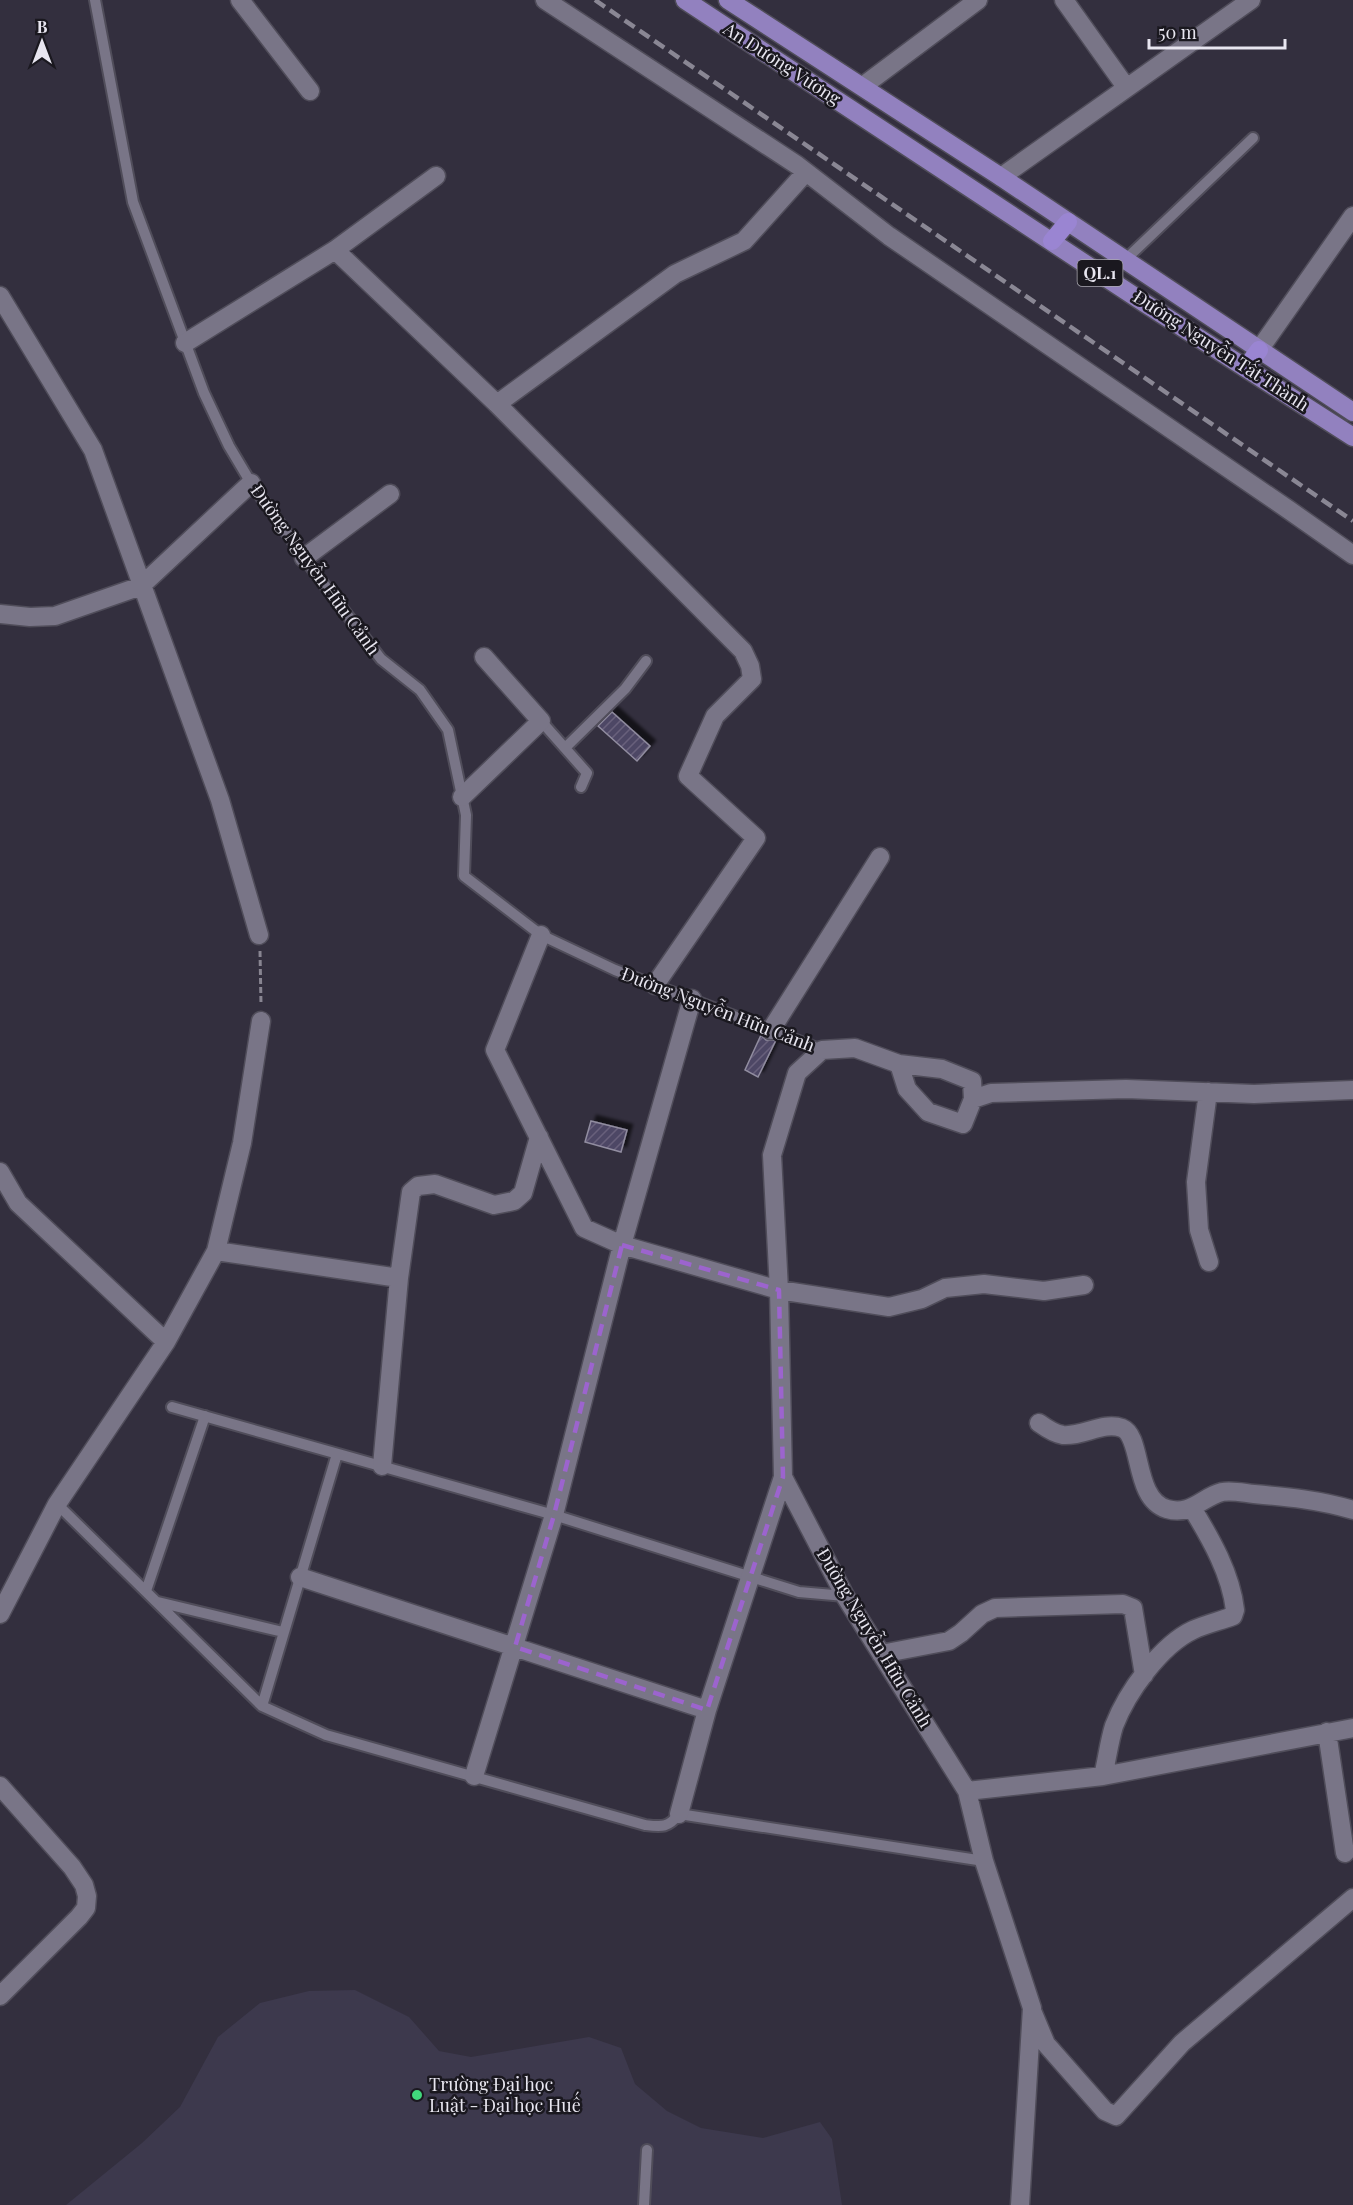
<svg xmlns="http://www.w3.org/2000/svg" width="1353" height="2205" viewBox="0 0 1353 2205" font-family="'Playfair Display',serif">
<defs>
<pattern id="building-hatch" width="6" height="6" patternUnits="userSpaceOnUse" patternTransform="scale(1.5)"><rect width="6" height="6" fill="#4e4665"/><path d="M-1 1l2-2M0 6l6-6M5 7l2-2" fill="none" stroke="#68617b"/></pattern>
<filter id="shadow"><feDropShadow dx="5.5" dy="-5.5" stdDeviation="1.5" flood-color="#0009"/></filter>
</defs>
<rect width="100%" height="100%" fill="#332f3e"/>
<path fill="#3d394d" d="M355 1990 409 2017 439 2051 471 2057 589 2037 621 2048 635 2084 667 2111 701 2128 763 2138 820 2122 832 2139 842 2205H66L142 2143 180 2107 218 2037 260 2003 309 1991Z"/>
<path fill="url(#building-hatch)" stroke="#918da0" stroke-width="1.5" filter="url(#shadow)" d="M612 712 650 746 637 761 598 726Z
M761 1035 766 1040H776L758 1077 745 1070Z
M591 1121 627 1130 621 1152 585 1142Z"/>
<g fill="none" stroke-linecap="round" stroke-linejoin="round">
<defs>
<path id="service" d="M95 0 133 202 204 393 229 446 251 483 313 570 381 659 420 690 448 730 466 815 464 876 541 935 615 970 822 1050
M1125 260 1253 138
M541 721 587 773 581 787
M565 748 625 689 646 661
M172 1407 554 1515 799 1592 845 1596
M57 1504 262 1706 326 1735 645 1825C662 1827 668 1828 679 1814L984 1861
M146 1591 205 1416
M158 1602 283 1632
M262 1706 337 1454
M644 2205 647 2150"/>
<path id="minor" d="M240 0 310 91
M545 0 797 165 889 236 1289 510 1353 555
M1064 0 1126 87
M863 86 978 0
M1001 177 1251 0
M335 250 497 404 743 651 750 666 752 679 715 716 688 776 756 838 655 985
M0 296 93 450 220 800 259 935
M185 343 335 250 436 176
M1259 350 1353 216
M497 404 675 274 744 241 806 172
M304 558 390 494
M0 614 30 617 55 616 141 586 251 483
M462 797 541 721 484 657
M541 935 495 1050 584 1228 622 1245 779 1290 889 1307 922 1299 945 1288 984 1284 1044 1291 1084 1285
M771 1030 880 857
M899 1064 942 1069 972 1081 973 1099
M1208 1092 1196 1182 1199 1230 1209 1262
M0 1172 18 1203 166 1342
M216 1251 399 1278
M1039 1423C1046 1428 1055 1434 1063 1435 1083 1437 1103 1421 1122 1428 1143 1436 1133 1499 1167 1509 1191 1516 1202 1497 1222 1492 1232 1490 1244 1493 1254 1494 1288 1497 1320 1500 1353 1510
M382 1466 399 1278 411 1192 418 1186 435 1184 494 1205 514 1201 523 1193 539 1137
M300 1577 707 1710
M0 1614 57 1504 166 1342 216 1251 242 1143 261 1021
M881 1654 949 1641 961 1633 982 1614 995 1608 1123 1604 1133 1608 1144 1675
M1327 1732 1345 1853
M474 1776 554 1515 622 1245 692 999
M1103 1776C1107 1760 1109 1742 1114 1726 1127 1692 1161 1645 1193 1630 1206 1624 1220 1621 1233 1616L1235 1610C1231 1574 1211 1539 1192 1508
M0 1786 72 1867 84 1885 87 1896 86 1908 79 1917 0 1996
M967 1791 1103 1776 1353 1728
M679 1814 707 1710 783 1477
M1033 2013 1046 2044 1105 2111 1116 2116 1182 2043 1353 1898
M1020 2205 1032 2008 984 1861 967 1791 845 1596 783 1477 779 1290 772 1155 797 1073 822 1050 855 1048 899 1064 907 1089 928 1112 963 1124 973 1099 991 1093 1126 1089 1254 1094 1353 1090"/>
<path id="primary" d="M685 0 1146 304 1353 437
M728 0 1001 177 1353 412"/>
<path id="trunk" d="M1052 241 1068 222
M1246 368 1259 350"/>
</defs>
<use href="#service" stroke="#504d5a" stroke-width="14"/>
<use href="#minor" stroke="#504d5a" stroke-width="21"/>
<use href="#primary" stroke="#504d5a" stroke-width="21"/>
<use href="#trunk" stroke="#504d5a" stroke-width="21"/>
<path stroke="#888591" stroke-width="3" stroke-dasharray="6 3" stroke-linecap="butt" d="M260 951 261 1004"/>
<use href="#service" stroke="#797587" stroke-width="10"/>
<use href="#minor" stroke="#797587" stroke-width="18"/>
<use href="#primary" stroke="#9281bf" stroke-width="18"/>
<use href="#trunk" stroke="#9a85d2" stroke-width="18"/>
<path stroke="#8a8794" stroke-width="4.5" stroke-dasharray="12 6" stroke-linecap="butt" d="M595 0 1353 521"/>
</g>
<path fill="none" stroke="#9c64ce" stroke-width="4.5" stroke-dasharray="12 8" stroke-linejoin="round" d="M622 1245 779 1290 783 1477 707 1710 515 1647 554 1515Z"/>
<circle fill="#41d77c" stroke="#1a181f" stroke-width="2" cx="417" cy="2095" r="6"/>
<g text-anchor="middle" stroke-width="5" stroke-linejoin="round" paint-order="stroke">
<rect fill="#1a181f" stroke="#aaa8b1" stroke-width="1.5" x="1077.5" y="260" width="45" height="26" rx="4.5"/>
<g font-size="16" font-weight="bold" fill="#e8e6f0">
<text x="1100" y="279">QL.1</text>
</g>
<g font-size="18" fill="#e8e6f0" stroke="#1a181f">
<text transform="translate(782 64) rotate(33)" y="6">An Dương Vương</text>
<text transform="translate(1221 351) rotate(33)" y="6">Đường Nguyễn Tất Thành</text>
<text transform="translate(315 570) rotate(54)" y="6">Đường Nguyễn Hữu Cảnh</text>
<text transform="translate(718 1010) rotate(21)" y="6">Đường Nguyễn Hữu Cảnh</text>
<text transform="translate(874 1638) rotate(59)" y="6">Đường Nguyễn Hữu Cảnh</text>
</g>
<g font-size="18" fill="#e8e6f0" stroke="#1a181f" text-anchor="start">
<text x="429" y="2091">Trường Đại học<tspan x="429" dy="21">Luật - Đại học Huế</tspan></text>
</g>
</g>
<g transform="translate(42 42)" stroke="#1a181f" stroke-width="4.5" paint-order="stroke">
<path d="M0-4.5L10 22L0 15L-10 22Z" fill="#e8e6f0"/>
<text y="-9" font-size="16" font-weight="bold" text-anchor="middle" fill="#e8e6f0">B</text>
</g>
<path d="M1149 39v9h136v-9" fill="none" stroke="#e8e6f0" stroke-width="3"/>
<text x="1158" y="39" font-size="18" fill="#e8e6f0" stroke="#1a181f" stroke-width="4.5" paint-order="stroke">50 m</text>
</svg>
